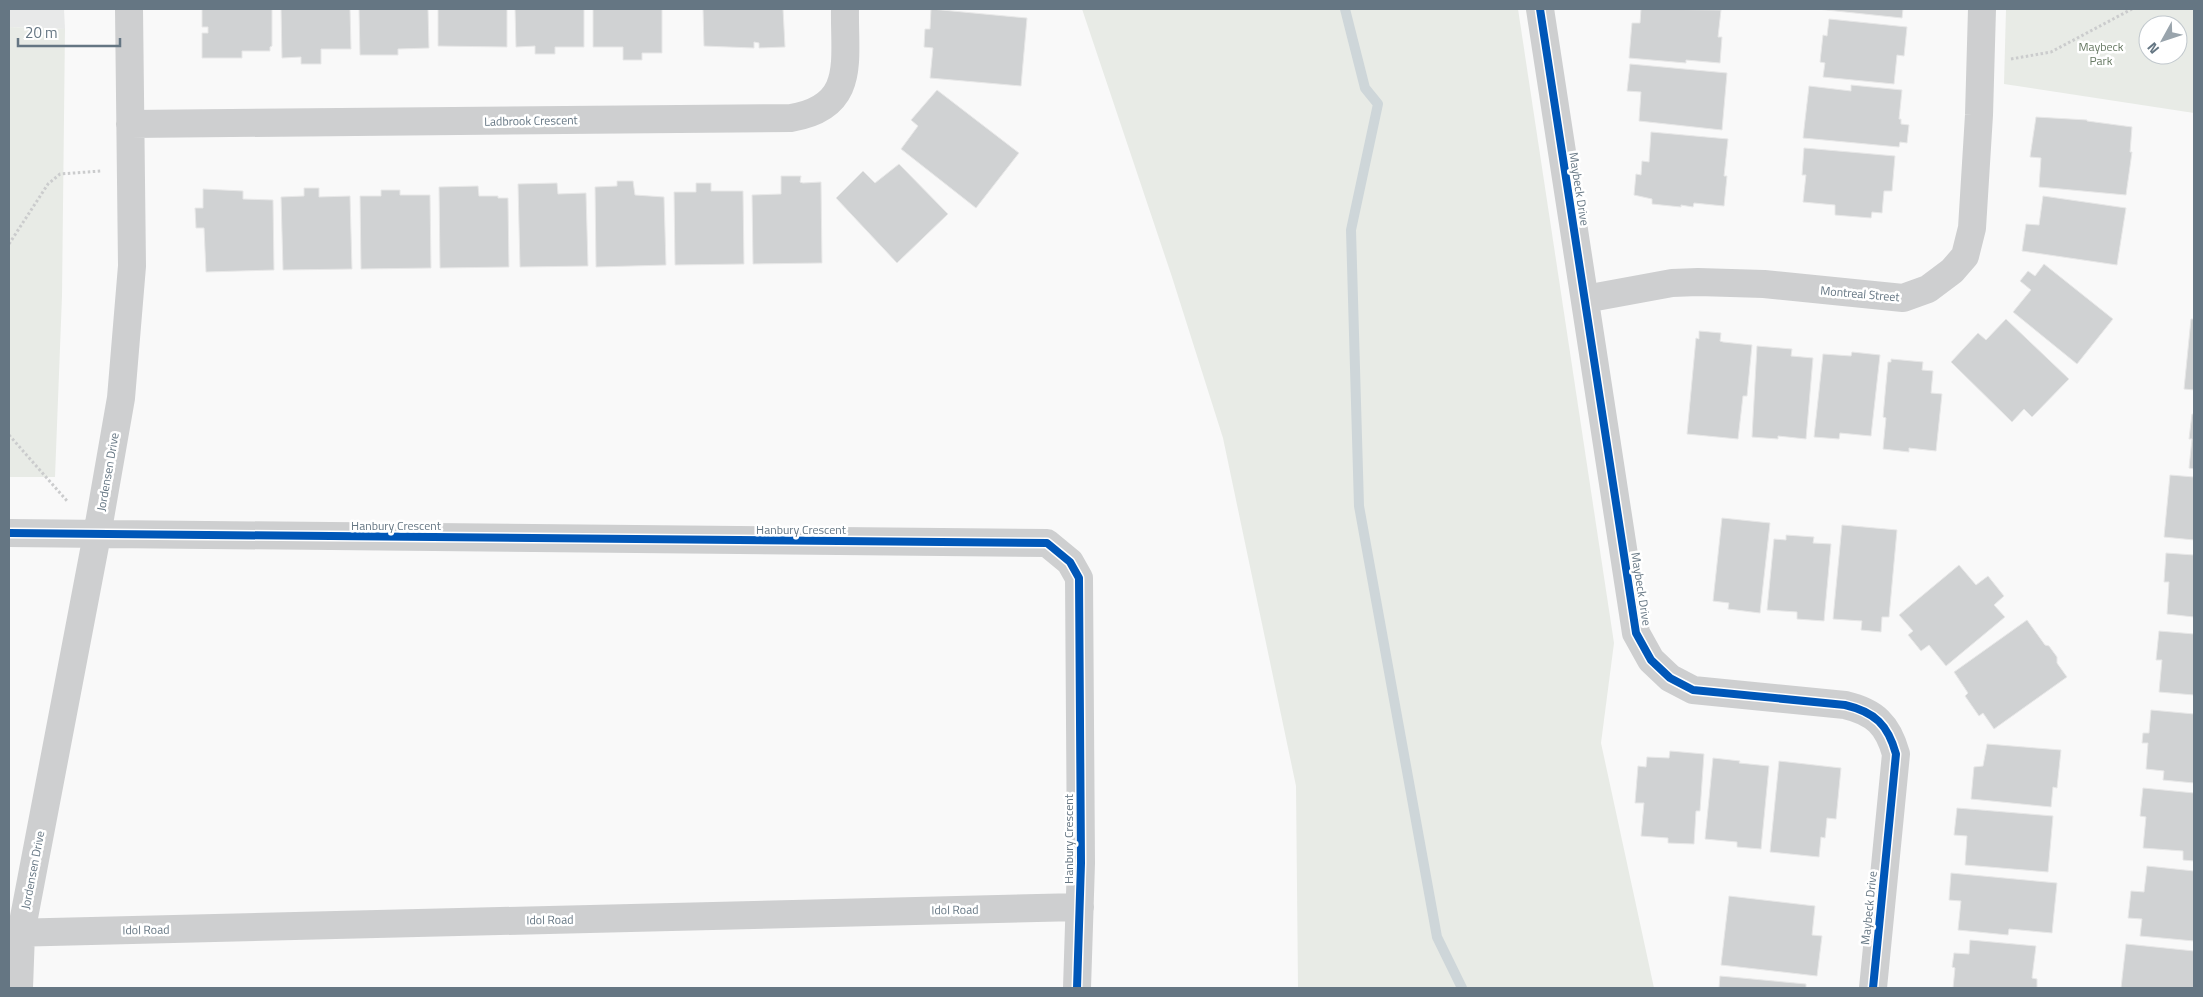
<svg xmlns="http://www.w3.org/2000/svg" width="2203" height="997" viewBox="0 0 2203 997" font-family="'Titillium Web',sans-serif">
<rect width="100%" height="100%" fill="#f9f9f9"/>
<path fill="#e8e9e9" d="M9 9H64L65 29 9 27Z"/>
<path fill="#e8ebe6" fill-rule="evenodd" d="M1082 9H1518L1614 643 1601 743 1654 988H1298L1296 786 1223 438 1172 277Z
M2006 9H2194V113L2004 84ZM2148 25H2178V55H2148Z
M9 27 65 29 62 296 55 477H9Z"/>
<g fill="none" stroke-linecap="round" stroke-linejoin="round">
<path stroke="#ced6d9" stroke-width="10" d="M1345 9 1365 88 1378 104 1351 230 1359 506 1437 937 1462 988"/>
</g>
<path fill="#d0d2d3" stroke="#e8e8e8" d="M202 9H272V46L270 47V51H242V58H202V33H208V27H202Z
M281 9H350L351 49H321V64H301V57L282 58Z
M359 9H428L429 48 398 49V55H360Z
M438 9H507V47L438 46Z
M515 9H584V47H555V54H535V46L516 47Z
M593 9H662V53H642V60H623V47H593Z
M703 9H783L785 47 759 48V43L754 42V48L704 46Z
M931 9 1027 18 1021 86 930 78 933 48 924 47 925 29H930Z
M1641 9 1721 10 1718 37H1722L1720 63 1686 60V63L1629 58 1632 23H1640Z
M1817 9H1903L1902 18Z
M1829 19 1907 27 1904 56 1897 55 1894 84 1823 77 1825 63 1820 62 1823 35 1827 36Z
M1630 64 1727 73 1722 130 1639 121 1641 92 1627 91Z
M1851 85 1902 90 1899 119H1901V124L1909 125 1907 143 1900 142 1899 147 1803 138 1809 86 1851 91Z
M937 90 1019 153 976 208 901 149 918 126 911 120Z
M2036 117 2087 120V121L2132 127 2130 152H2132L2126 195 2039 187 2041 158 2030 157Z
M1651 132 1728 139 1724 176H1727L1724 206 1694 203 1693 207 1681 205V207L1652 204V199L1634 195 1636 174 1641 175 1642 161 1649 162Z
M1804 148 1895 156 1892 191H1884L1882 213 1872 212 1871 218 1835 215V205L1803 202 1806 175H1802Z
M899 164 948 214 897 263 836 198 863 171 875 183Z
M781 176H801L800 182 803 183 821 182 822 263 753 264 752 195 781 194Z
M617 181H633L635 195 664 197 666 265 596 267 595 187 617 186Z
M557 183 558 194 586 193 588 266 520 267 518 184Z
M696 183H711V191H743L744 264 675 265 674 192H696Z
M478 186 479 196H498V198H508L509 267 440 268 439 187Z
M304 188H319V197L350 196 352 269 283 270 281 197 304 196Z
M203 189 243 191V199L273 200 274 270 206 272 204 228H196L195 208H203Z
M381 190H400V195H430L431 268 361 269 360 196H381Z
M2043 196 2126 208 2117 265 2022 251 2026 224 2039 225Z
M2044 264 2113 319 2077 364 2013 312 2031 290 2020 281 2028 271 2035 276Z
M2006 319 2069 379 2032 417 2024 409 2012 422 1951 362 1978 333 1986 340Z
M2191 319H2194V390L2184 389Z
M1699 331 1721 333 1720 341 1723 342 1752 345 1747 396H1743L1738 439 1687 434 1696 338 1699 339Z
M1757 346 1792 349 1791 356 1813 358 1806 439 1778 436V439L1752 437Z
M1852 352 1880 355 1871 436 1840 433 1839 439 1814 437 1823 354 1851 356Z
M1891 359 1923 362 1922 370 1933 371 1931 393 1942 394 1936 451 1909 448V452L1883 449 1886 418 1883 417 1888 362H1891Z
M2194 411V469L2189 468 2192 439H2189L2192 414H2194Z
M2170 475 2194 477V540L2164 537Z
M1722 518 1770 523 1760 613 1728 609 1729 603 1713 601Z
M1842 525 1897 530 1889 617H1882L1881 632 1861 630 1862 621 1833 619Z
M1786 535 1814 537 1813 543 1831 544 1824 621 1797 619V612L1767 610 1774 539 1786 540Z
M2166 553 2194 555V617L2167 614 2169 582H2164Z
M1959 565 1976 585 1988 576 2004 596 1994 605 2005 617 1946 666 1929 645 1921 651 1908 635 1913 631 1899 615Z
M2027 620 2045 645 2049 646 2057 657V663L2067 677 1994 729 1983 713 1979 716 1965 696 1968 693 1954 672Z
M2159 631 2194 634V695L2159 692 2162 660H2156Z
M2151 710 2194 714V783L2163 780 2164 771 2146 769 2148 743H2142L2143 733H2149Z
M1987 744 2061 750 2057 788 2053 787 2051 807 1971 799 1974 767 1983 766Z
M1670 751 1704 754 1700 811H1696L1694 844 1668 843V838L1641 836 1644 803H1635L1638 766 1646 767 1647 757 1669 758Z
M1713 758 1740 761 1739 763 1769 766 1761 849 1737 847V842L1705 839Z
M1779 761 1841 768 1836 819 1827 818 1825 838 1821 837 1819 857 1770 852Z
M2143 788 2194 793V861L2183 860V851L2143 848 2146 817 2140 816Z
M1957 808 2053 816 2048 872 1965 865 1967 836 1954 835Z
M2147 866 2194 871V941L2140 936 2142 919 2128 918 2131 891 2144 892Z
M1951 873 2057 883 2052 933 2009 929 2008 935 1958 930 1961 901 1949 900Z
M1729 896 1815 906 1812 935 1822 936 1817 976 1721 965Z
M1970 940 2036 946 2032 978 2037 979V988H1953L1955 968 1952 967 1954 953 1969 954Z
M2126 944 2194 951V988H2121Z
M1720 976 1806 984V988H1719Z"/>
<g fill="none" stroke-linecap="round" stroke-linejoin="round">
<path stroke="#cbcccd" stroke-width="3" stroke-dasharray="2.5 2.5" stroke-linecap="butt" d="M2011 59 2051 52 2132 9
M9 244 48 184 60 174 101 171
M9 435 68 502"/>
<path stroke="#cecfd0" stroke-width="28" d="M1540 9 1636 633 1651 660 1670 678 1693 690 1845 705C1875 712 1888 725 1896 754L1873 988
M130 124 791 118C857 107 844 61 845 9
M1585 299 1672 283 1698 282 1764 284 1903 298 1928 289 1952 271 1965 256 1972 228 1979 115 1982 9
M9 533 1047 543 1070 562 1079 578 1081 863 1077 988
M9 933 1080 907
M19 988 21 933 97 535 121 398 132 266 129 9"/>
<defs>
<path id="cycleway" d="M1540 9 1636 633 1651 660 1670 678 1693 690 1845 705C1875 712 1888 725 1896 754L1873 988
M9 533 1047 543 1070 562 1079 578 1081 863 1077 988"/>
</defs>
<use href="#cycleway" stroke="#fff" stroke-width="11"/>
<use href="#cycleway" stroke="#0057b8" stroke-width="8"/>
</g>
<g text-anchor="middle" stroke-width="5" stroke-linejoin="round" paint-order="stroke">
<g font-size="12" fill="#687a64" stroke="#fff">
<text x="2101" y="51">Maybeck<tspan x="2101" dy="14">Park</tspan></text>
</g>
<g font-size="12" fill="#657683" stroke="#fff">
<text transform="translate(531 121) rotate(-1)" y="4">Ladbrook Crescent</text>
<text transform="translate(1579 189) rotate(81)" y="4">Maybeck Drive</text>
<text transform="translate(1860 294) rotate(5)" y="4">Montreal Street</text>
<text transform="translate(108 472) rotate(-80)" y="4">Jordensen Drive</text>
<text x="396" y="530">Hanbury Crescent</text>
<text x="801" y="534">Hanbury Crescent</text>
<text transform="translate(1641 589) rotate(81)" y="4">Maybeck Drive</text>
<text transform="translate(1069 839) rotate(-90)" y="4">Hanbury Crescent</text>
<text transform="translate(33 870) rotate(-79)" y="4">Jordensen Drive</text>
<text transform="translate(1869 908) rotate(-84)" y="4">Maybeck Drive</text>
<text transform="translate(955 910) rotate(-1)" y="4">Idol Road</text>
<text transform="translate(550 920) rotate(-1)" y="4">Idol Road</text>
<text transform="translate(146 930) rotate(-1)" y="4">Idol Road</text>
</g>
</g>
<rect width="2203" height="997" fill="none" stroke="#657683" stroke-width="20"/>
<g transform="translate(2163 40) rotate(230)"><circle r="24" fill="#ffffff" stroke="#c1c8cd"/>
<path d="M0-4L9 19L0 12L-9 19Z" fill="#99a4ac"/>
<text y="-8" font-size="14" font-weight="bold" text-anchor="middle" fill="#657683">N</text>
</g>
<path d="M18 38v8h102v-8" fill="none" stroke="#657683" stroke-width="2.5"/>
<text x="25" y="38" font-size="15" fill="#657683" stroke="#ffffff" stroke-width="4" paint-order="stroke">20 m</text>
</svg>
